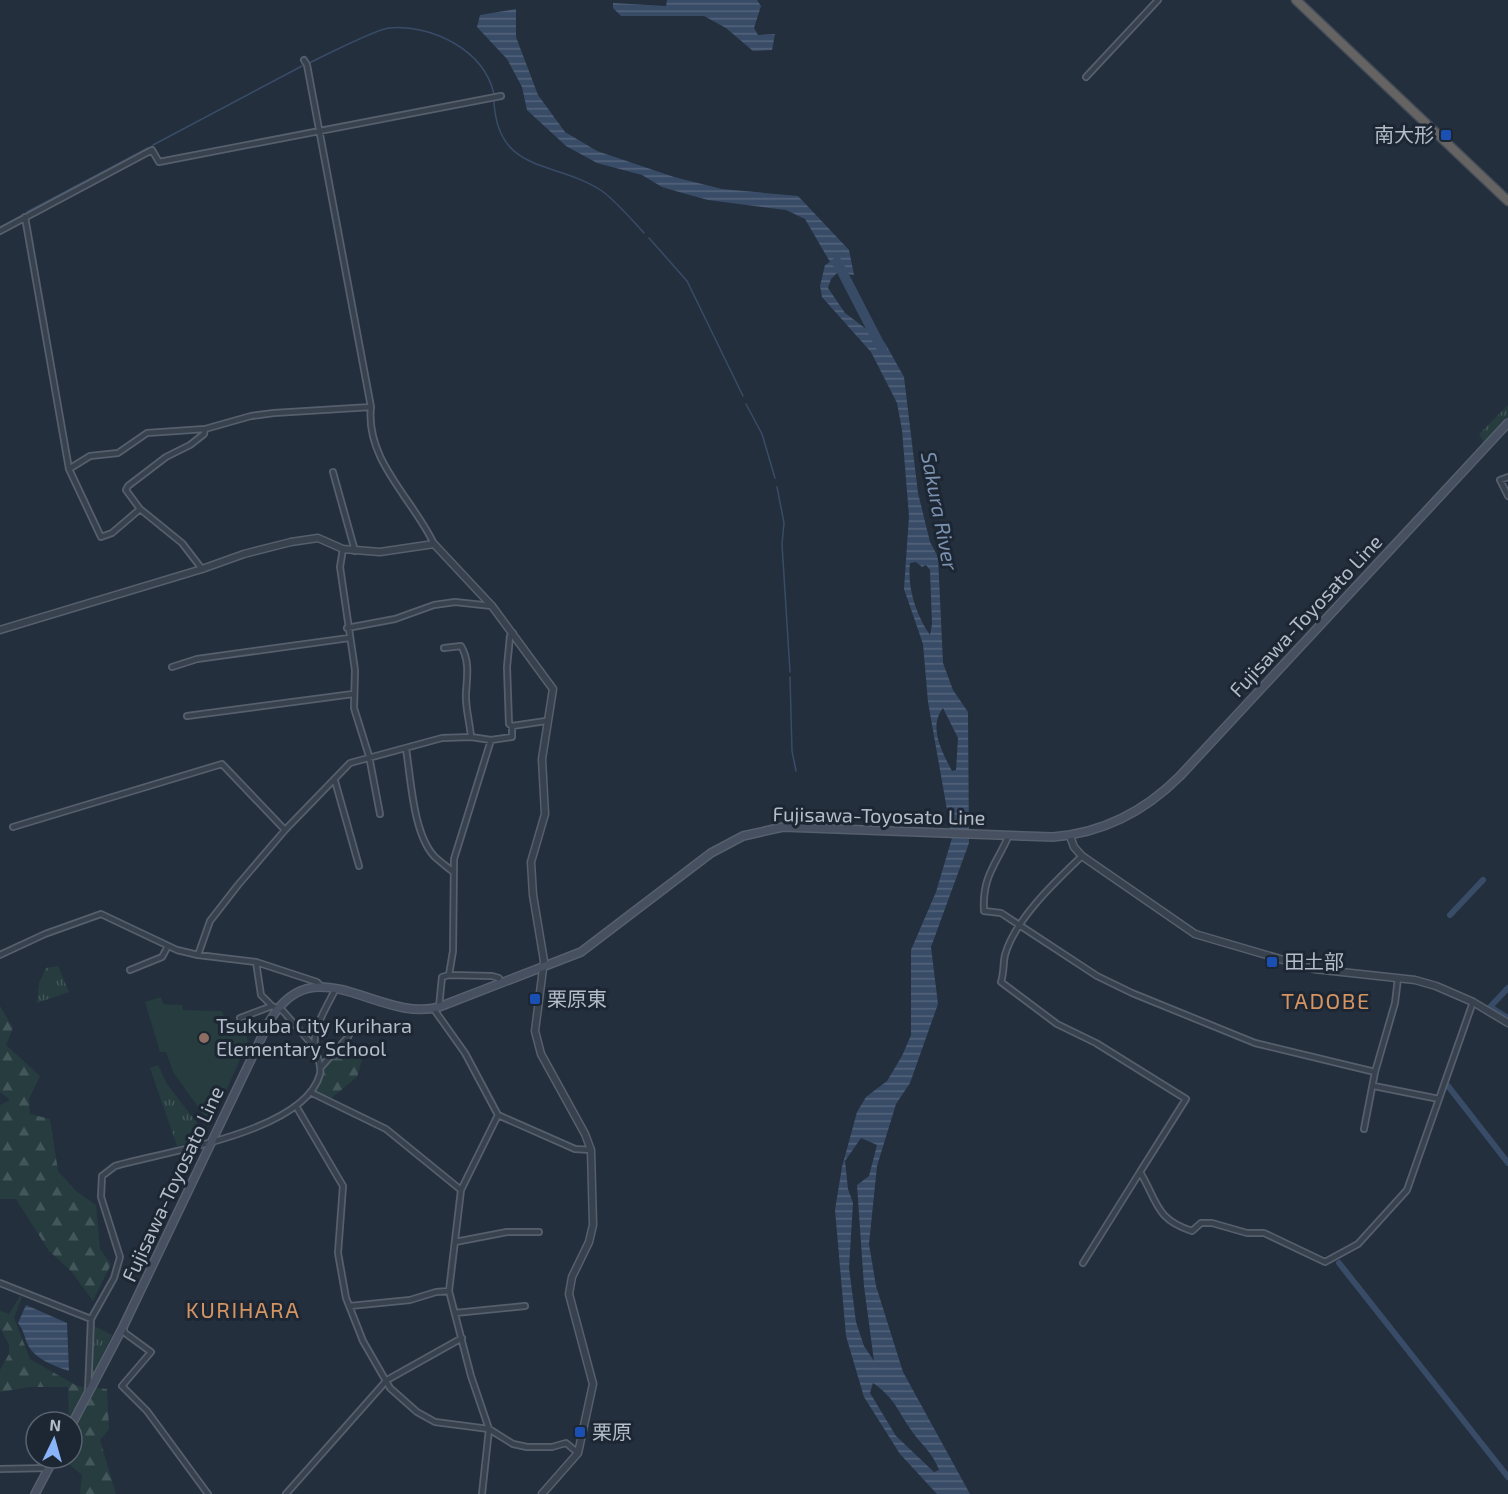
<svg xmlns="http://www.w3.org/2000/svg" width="1508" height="1494" viewBox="0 0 1508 1494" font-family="'Exo 2','Noto Sans JP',sans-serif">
<defs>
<pattern id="grass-tufts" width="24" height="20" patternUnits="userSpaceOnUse" patternTransform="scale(1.5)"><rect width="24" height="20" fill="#263c3f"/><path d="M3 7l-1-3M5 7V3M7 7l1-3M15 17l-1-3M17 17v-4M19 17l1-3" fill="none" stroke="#435659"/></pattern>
<pattern id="forest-firs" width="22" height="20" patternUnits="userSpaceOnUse" patternTransform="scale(1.5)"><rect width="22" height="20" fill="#263c3f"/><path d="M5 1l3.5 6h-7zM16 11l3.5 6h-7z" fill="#435659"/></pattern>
<pattern id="water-rules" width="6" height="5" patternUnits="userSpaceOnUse" patternTransform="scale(1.5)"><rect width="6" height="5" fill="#394c67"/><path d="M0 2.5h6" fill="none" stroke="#53647b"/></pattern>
</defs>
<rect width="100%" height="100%" fill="#242f3e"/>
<path fill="url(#grass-tufts)" d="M1508 405V417L1484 443 1479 434Z
M58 966 69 992 37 1003 39 983 46 968Z
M158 1065 167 1084 207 1136 205 1139 177 1146 150 1068Z
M92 1325 112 1335 92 1377 90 1374Z"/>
<path fill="url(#forest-firs)" d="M0 1006 13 1028 6 1045 40 1076 29 1099 30 1114 50 1119 58 1171 76 1191 96 1205 100 1249 111 1264 93 1301 71 1271 49 1251 16 1199H0V1105L10 1100 0 1092Z
M339 1048 362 1060 357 1077 328 1101 315 1090 323 1068Z
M20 1296 22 1297 14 1318 30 1359 77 1386 107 1389 109 1429 100 1440 116 1494H80L82 1475 70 1465 72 1422H69L68 1387H30L0 1392V1370L9 1354V1345L0 1328V1311L9 1314Z"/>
<path fill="#263c3f" d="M161 997 163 1004 182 1005 183 1010 222 1011 228 1027 242 1025 248 1041 213 1121H208L173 1072 166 1052H160L145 1002Z"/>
<path fill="url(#water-rules)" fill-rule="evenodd" d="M667 0H757L761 6 754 28 758 35 775 34 772 50 753 51 726 28 704 16H621L613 8V3L666 6Z
M516 9V37L538 95 565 132 597 151 674 177 722 189 798 196 849 250 854 275 837 273 831 279 828 288 845 313 885 343 904 377 918 493 930 542 938 557 943 663 953 690 968 712 969 843 931 947 938 1004 910 1083 896 1104 877 1166 869 1244 876 1286 903 1372 970 1494H937L900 1454 864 1397 846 1336 835 1210 842 1167 857 1112 866 1097 887 1081 902 1056 911 1035V950L936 892 952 838 928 702 923 644 904 589 909 516 902 430 897 403 871 352 822 297 820 286 825 265 830 262 805 219 786 210 708 200 679 192 662 187 642 175 597 163 566 146 527 110 522 87 507 59 477 27 480 15ZM916 562 922 567 926 565 930 570 932 624 930 635C916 615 907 587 910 563ZM943 708 958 738 956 770 952 771C942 752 928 727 943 708ZM861 1138 877 1145 869 1176 857 1185 864 1286 874 1361 864 1346 856 1322 849 1268 853 1203 848 1189 845 1161ZM873 1383C893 1397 896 1407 909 1427 919 1443 933 1452 939 1470L934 1472 896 1436 870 1393Z
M26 1305 67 1323 69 1371C54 1366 35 1359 28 1345 24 1337 24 1330 18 1323Z"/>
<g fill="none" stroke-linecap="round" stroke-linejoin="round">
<path stroke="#394c67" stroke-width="1.5" d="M309 63C326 55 374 30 389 28 432 24 484 50 494 94
M494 102C498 175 556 160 602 191 617 202 631 219 644 233
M153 145 302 66
M27 212 148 148
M0 227 21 216
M649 238 687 281 743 396
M746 404 762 434 775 478
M777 487 784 523 782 544 790 672
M790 677 792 751 796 771"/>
<path stroke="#394c67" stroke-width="6" d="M1450 915 1483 880
M1508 988 1490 1007 1508 1018
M1448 1086 1508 1163
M1339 1263 1508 1477"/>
<path stroke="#394c67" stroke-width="10" d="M837 262 882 349"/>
<defs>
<path id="minor" d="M304 60 307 65 371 407C365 460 413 499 434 544
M1086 77 1158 0
M25 217 69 469 101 537 112 533 140 509
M0 231 152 150 159 162 501 96
M69 469 90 456 118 453 147 433 205 429 251 416 274 413 371 407
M333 472 355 551
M1508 477 1500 480 1508 496
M343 549 340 567 355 670 354 708 369 756 380 814
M202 569 182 543 140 509 126 490 128 486 166 457 190 445 204 434 205 429
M347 628 395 619 434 605 455 602 492 606
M444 648 461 646C470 661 467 677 466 693 465 707 470 723 471 737
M172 667 197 659 349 638
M187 716 353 694
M512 726 509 724 507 667 510 636 513 633
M406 749C411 779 413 833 434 856 439 861 446 866 452 871
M335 781 359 866
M13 827 222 764 285 830
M1009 835C996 865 982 876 984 911L1001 913 1097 976 1132 993 1255 1043 1375 1072 1364 1129
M1082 856C1056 881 1015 919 1005 955 1003 964 1004 973 1001 982L1057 1024 1096 1043 1186 1099 1140 1172
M0 955 45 934 101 914 177 950 198 955 256 962 317 982 321 986
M198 955 210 921 238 885 285 830 350 763 442 738 471 737 491 740 512 737V726L546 721
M256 962 261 995 272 1006 283 1011 315 1048
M130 970 162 957 168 946
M449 975 492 976 499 978 500 984
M439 1007 442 977 449 975 453 951 454 859 491 740
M433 1008 465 1053 498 1115 575 1149 591 1150
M240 1018 272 1006
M321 1067 348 1037 353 1027
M1375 1072 1395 1003 1398 978
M1374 1086 1439 1099
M312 1093 386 1129 461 1190
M296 1106 343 1186 338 1253 346 1298 363 1341 390 1388 417 1412 435 1422 489 1429 513 1444 527 1447H552L566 1443 578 1453
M455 1242 507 1232H539
M1083 1263 1140 1172C1158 1202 1155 1219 1192 1231L1201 1223H1212L1247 1233H1264L1325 1262 1358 1244 1407 1190 1473 1002
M0 1283 91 1319
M350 1306 410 1300 436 1292 449 1291
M455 1313 525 1306
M123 1327 125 1333 151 1352 122 1386 147 1411 208 1494
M88 1392 91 1319 114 1278 120 1257 101 1197 102 1176 115 1166C167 1151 305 1132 320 1074 322 1064 316 1056 315 1047 312 1028 328 1005 336 988
M0 1469 48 1468
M286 1494 387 1380 462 1338
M482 1494 489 1429 471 1376 449 1291 461 1190 498 1115"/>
<path id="tertiary" d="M0 630 202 569 244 554 291 542 318 538 343 549 380 552 434 544 492 606 553 689 542 759 545 814 531 862 533 895 544 961 535 1031 541 1054 585 1134 591 1150 593 1225 589 1242 572 1277 569 1294 593 1384 578 1453 542 1494
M1070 836 1074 847 1082 856 1195 934 1314 969 1415 980 1436 986 1473 1002 1508 1023"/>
<path id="secondary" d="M72 1424 123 1327 267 1026C311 941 378 1024 439 1007L581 952 711 853 743 836 783 827 1053 837C1104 833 1145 811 1180 776L1508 423
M35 1494 54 1458"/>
<path id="trunk" d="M1296 0 1508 201"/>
</defs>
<use href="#minor" stroke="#565f6c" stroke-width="8"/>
<use href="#tertiary" stroke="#565f6c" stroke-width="9"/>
<use href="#secondary" stroke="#565f6c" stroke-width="10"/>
<use href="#trunk" stroke="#434c59" stroke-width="11"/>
<use href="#minor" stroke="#38414e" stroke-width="4.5"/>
<use href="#tertiary" stroke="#38414e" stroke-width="6"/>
<use href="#secondary" stroke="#465061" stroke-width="7"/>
<use href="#trunk" stroke="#656462" stroke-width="8"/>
</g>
<g fill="#1a4fb4" stroke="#1d2633" stroke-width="2">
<rect x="1440" y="129" width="12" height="12" rx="3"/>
<rect x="1266" y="956" width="12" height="12" rx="3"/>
<rect x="529" y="993" width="12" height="12" rx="3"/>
<rect x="574" y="1426" width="12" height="12" rx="3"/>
</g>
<circle fill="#8d6e63" stroke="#1d2633" stroke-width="2" cx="204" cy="1038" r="6"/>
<g text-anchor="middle" stroke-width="6" stroke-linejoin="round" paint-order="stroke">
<g font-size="20" fill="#b4bcc9" stroke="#1d2633" text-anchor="start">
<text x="1434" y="142" text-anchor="end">南大形</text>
<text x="1284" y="969">田土部</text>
<text x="547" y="1006">栗原東</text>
<text x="216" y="1033">Tsukuba City Kurihara<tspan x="216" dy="23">Elementary School</tspan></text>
<text x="592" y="1439">栗原</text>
</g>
<g font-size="20" fill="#b4bcc9" stroke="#1d2633">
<text transform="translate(1306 616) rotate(-47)" y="7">Fujisawa-Toyosato Line</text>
<text transform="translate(879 816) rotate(1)" y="7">Fujisawa-Toyosato Line</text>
<text transform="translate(173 1184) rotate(-65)" y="7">Fujisawa-Toyosato Line</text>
</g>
<g font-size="21" font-style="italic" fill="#7c92b1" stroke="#1d2633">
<text transform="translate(939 511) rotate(79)" y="7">Sakura River</text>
</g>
<g font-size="22" letter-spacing="1.5" fill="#d59563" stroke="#1d2633">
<text x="1326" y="1009">TADOBE</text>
<text x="243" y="1318">KURIHARA</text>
</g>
</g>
<g transform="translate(54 1440) rotate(5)"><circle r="28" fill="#1d2633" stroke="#59626f" stroke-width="1.5"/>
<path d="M0-4.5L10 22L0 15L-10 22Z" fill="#8ab4f8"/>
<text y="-9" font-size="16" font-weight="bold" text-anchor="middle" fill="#b4bcc9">N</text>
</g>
</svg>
